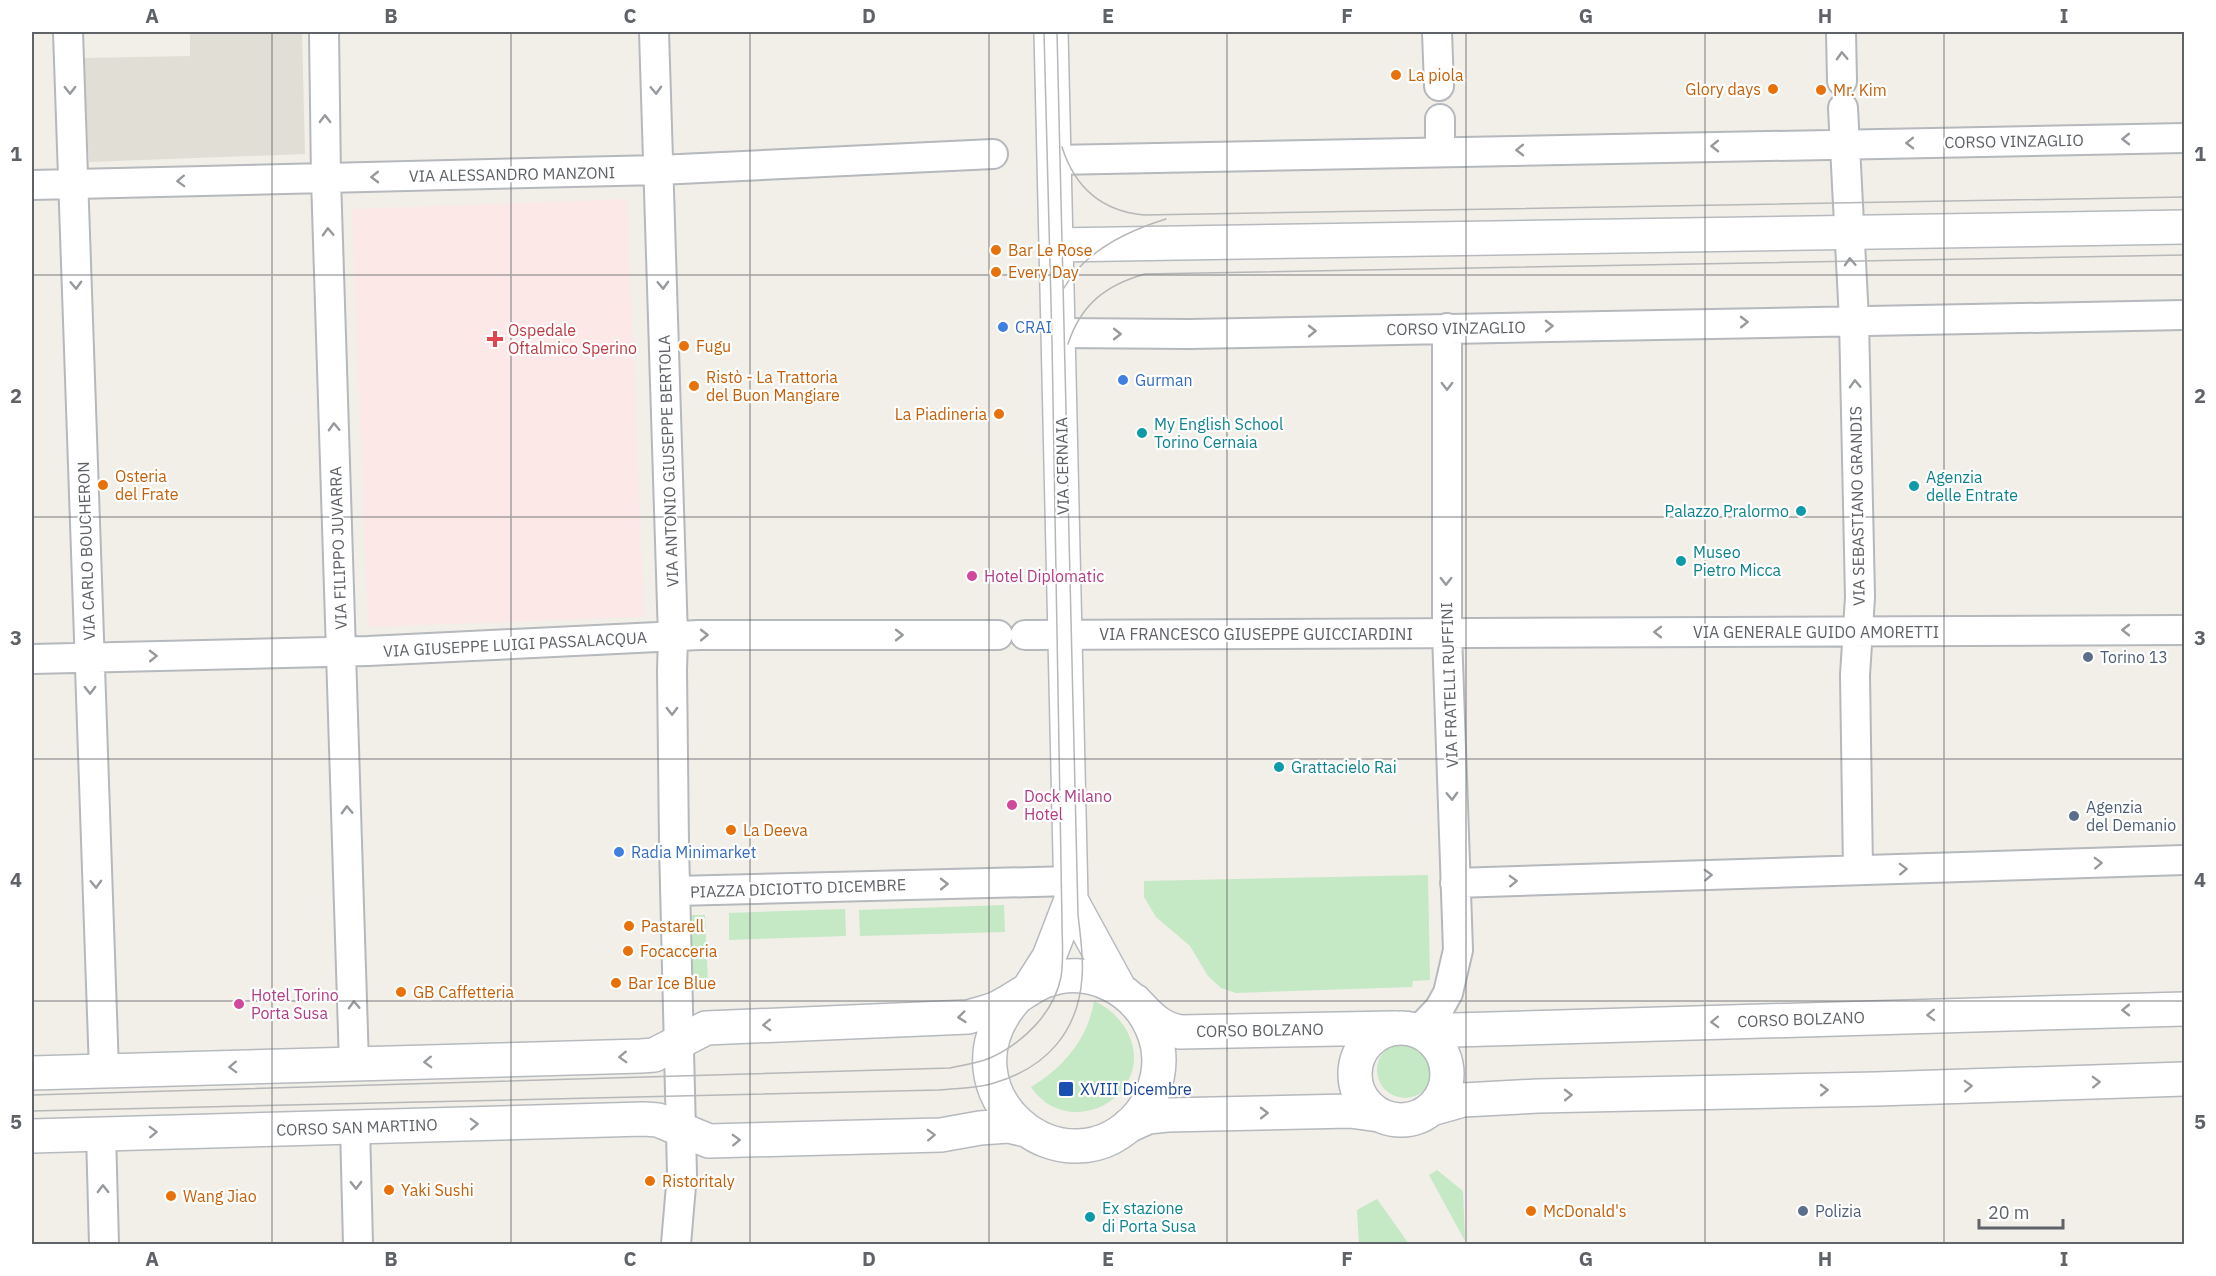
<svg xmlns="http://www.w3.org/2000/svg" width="2216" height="1276" viewBox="0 0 2216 1276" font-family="'IBM Plex Sans',sans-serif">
<rect width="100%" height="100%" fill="#f1efe8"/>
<path fill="#e1ded6" d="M190 32H302L305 154 89 162 83 58 190 56Z"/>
<path fill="#fce8e6" d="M627 199 644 617 368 627 352 209Z"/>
<path fill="#c5e8c5" d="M1428 875 1430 980 1413 981 1412 987 1236 993 1221 988 1208 976 1190 946 1156 917 1144 897V881Z
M1004 905 1005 932 860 936 859 910Z
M845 909 846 936 729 940V913Z
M689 915H705L708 983H692Z
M1094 1001C1126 1015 1147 1054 1125 1086 1102 1119 1054 1122 1031 1087 1063 1068 1088 1039 1094 1001Z
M1377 1070a28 28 0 1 1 56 0a28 28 0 1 1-56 0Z
M1437 1170 1463 1191 1465 1241 1429 1175Z
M1377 1199 1409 1244H1359L1357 1210Z"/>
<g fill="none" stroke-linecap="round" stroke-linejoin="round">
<defs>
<path id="minor" d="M68 32 104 1071
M324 32 326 178 354 1064
M654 32 673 637 672 670 674 844 682 1174 676 1244
M1437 32 1439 86
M1841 32 1842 81
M1843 108 1854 320 1860 597 1855 675 1858 870
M1440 119V151
M1054 160 2184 138
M32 185 659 170 993 154
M1058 333 1189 334 2184 315
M1025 635 2184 630
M32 659 368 651 699 635H998
M1455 883 2184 860
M675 891 1071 881
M1418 1031 1439 1009 1448 993 1458 950 1447 633V328
M355 1127 358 1244
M101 1134 104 1244"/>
<path id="tertiary" d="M1051 32 1056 245
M1135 1001C1149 1016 1159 1028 1180 1032L1394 1028
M1355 1074a46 46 0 1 1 92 0a46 46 0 1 1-92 0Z
M1418 1031 2184 1009
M1431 1109 1463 1100 1538 1096 1876 1089 2184 1079
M1128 1126 1148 1117 1167 1115 1350 1111 1379 1115"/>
<path id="secondary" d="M1071 900 1119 988
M1028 990 1049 957 1071 900 1056 245 2184 227
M32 1073 641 1056 654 1055 706 1028 968 1017C978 1014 989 1012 999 1007 1014 1000 1027 989 1042 982 1089 963 1139 989 1155 1036 1164 1062 1157 1093 1140 1114 1066 1202 933 1091 1016 998
M32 1136 644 1119 658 1120 709 1141 941 1135 980 1128 1008 1126 1026 1130"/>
</defs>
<use href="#minor" stroke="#b5b8bc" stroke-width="32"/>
<use href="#tertiary" stroke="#b5b8bc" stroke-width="36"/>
<use href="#secondary" stroke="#b6babf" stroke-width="36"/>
<use href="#minor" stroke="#fff" stroke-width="28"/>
<use href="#tertiary" stroke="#fff" stroke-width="33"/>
<use href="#secondary" stroke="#fff" stroke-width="33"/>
<path stroke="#b6b7b8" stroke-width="1.5" d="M1062 147C1075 188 1101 211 1144 215L2184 197
M1064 288C1085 251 1127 231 1166 219
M1068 344C1081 304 1106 285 1145 274L2184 255
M32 1095 950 1068C964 1065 978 1063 990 1058 1023 1043 1054 1013 1061 977 1064 960 1062 940 1062 922L1052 342 1044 32
M32 1111 939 1090C957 1088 976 1089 994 1083 1046 1068 1078 1032 1082 978 1084 957 1080 935 1078 914L1057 32"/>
</g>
<defs><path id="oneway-chevron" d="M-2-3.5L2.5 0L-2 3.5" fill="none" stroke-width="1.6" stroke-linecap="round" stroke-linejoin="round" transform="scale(1.5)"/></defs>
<g stroke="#979a9d">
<use href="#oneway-chevron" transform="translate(1842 56) rotate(-92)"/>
<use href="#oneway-chevron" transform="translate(70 90) rotate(89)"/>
<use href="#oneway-chevron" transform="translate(656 90) rotate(88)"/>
<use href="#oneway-chevron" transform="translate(325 119) rotate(-91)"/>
<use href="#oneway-chevron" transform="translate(2126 139) rotate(179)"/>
<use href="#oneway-chevron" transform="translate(1910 143) rotate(179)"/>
<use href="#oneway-chevron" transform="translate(1715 146) rotate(179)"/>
<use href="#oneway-chevron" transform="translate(1520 150) rotate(179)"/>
<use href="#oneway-chevron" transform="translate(375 177) rotate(179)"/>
<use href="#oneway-chevron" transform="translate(181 181) rotate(178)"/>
<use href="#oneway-chevron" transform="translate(328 232) rotate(-92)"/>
<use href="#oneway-chevron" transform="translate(1850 262) rotate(-93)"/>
<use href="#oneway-chevron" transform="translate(76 285) rotate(88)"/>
<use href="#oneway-chevron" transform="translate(663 285) rotate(88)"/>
<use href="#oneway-chevron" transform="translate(1744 322) rotate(-1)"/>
<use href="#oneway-chevron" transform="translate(1549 326) rotate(-1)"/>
<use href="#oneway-chevron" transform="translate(1312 331) rotate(-1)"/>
<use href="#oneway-chevron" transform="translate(1117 334)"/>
<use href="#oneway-chevron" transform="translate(1855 384) rotate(-92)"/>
<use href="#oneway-chevron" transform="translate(1447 386) rotate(90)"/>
<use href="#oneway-chevron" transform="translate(334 427) rotate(-92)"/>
<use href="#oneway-chevron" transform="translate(1446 581) rotate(90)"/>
<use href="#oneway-chevron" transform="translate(2126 630) rotate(180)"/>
<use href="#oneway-chevron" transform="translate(1658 632) rotate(180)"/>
<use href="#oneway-chevron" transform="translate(704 635) rotate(-1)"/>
<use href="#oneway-chevron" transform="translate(899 635)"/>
<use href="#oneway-chevron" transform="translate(153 656) rotate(-1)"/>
<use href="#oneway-chevron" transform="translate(90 690) rotate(89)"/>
<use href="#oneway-chevron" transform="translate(672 711) rotate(89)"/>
<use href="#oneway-chevron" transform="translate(1452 796) rotate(88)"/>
<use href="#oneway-chevron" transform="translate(347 810) rotate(-92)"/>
<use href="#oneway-chevron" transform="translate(2098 863) rotate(-2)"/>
<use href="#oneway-chevron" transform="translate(1903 869) rotate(-2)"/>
<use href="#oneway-chevron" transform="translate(1708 875) rotate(-2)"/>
<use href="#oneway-chevron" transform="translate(1513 881) rotate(-2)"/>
<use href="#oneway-chevron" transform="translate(96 884) rotate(88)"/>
<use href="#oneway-chevron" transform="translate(944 884) rotate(-1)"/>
<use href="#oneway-chevron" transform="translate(354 1005) rotate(-92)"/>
<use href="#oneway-chevron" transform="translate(2126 1010) rotate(179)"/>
<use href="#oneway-chevron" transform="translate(1931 1015) rotate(178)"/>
<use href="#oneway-chevron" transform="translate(962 1017) rotate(174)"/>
<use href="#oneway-chevron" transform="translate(1715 1022) rotate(178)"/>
<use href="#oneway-chevron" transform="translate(767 1025) rotate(178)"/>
<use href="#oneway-chevron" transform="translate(623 1057) rotate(178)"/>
<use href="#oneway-chevron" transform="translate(428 1062) rotate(178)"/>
<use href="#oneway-chevron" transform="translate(233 1067) rotate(178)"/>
<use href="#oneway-chevron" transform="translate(2096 1082) rotate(-2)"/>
<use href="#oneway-chevron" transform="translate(1968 1086) rotate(-2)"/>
<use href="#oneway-chevron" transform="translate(1824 1090) rotate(-1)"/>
<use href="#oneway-chevron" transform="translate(1568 1095) rotate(-1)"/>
<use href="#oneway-chevron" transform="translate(1264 1113) rotate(-1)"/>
<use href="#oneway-chevron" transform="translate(474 1124) rotate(-2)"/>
<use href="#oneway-chevron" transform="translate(153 1132) rotate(-2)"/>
<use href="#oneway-chevron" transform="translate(931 1135) rotate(-2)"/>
<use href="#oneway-chevron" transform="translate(736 1140) rotate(-2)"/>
<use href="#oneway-chevron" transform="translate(356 1185) rotate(89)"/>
<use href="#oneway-chevron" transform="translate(103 1189) rotate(-91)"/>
</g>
<path fill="none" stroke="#5f6368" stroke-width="1.5" stroke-opacity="0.55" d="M272 32V1244M511 32V1244M750 32V1244M989 32V1244M1227 32V1244M1466 32V1244M1705 32V1244M1944 32V1244M32 275H2184M32 517H2184M32 759H2184M32 1001H2184"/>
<g fill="#e8710a" stroke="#fff" stroke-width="2">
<circle cx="1396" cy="75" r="6"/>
<circle cx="1773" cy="89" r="6"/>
<circle cx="1821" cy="90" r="6"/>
<circle cx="996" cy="250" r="6"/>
<circle cx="996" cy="272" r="6"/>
<circle cx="684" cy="346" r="6"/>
<circle cx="694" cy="386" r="6"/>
<circle cx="999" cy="414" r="6"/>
<circle cx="103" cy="485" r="6"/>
<circle cx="731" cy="830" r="6"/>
<circle cx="629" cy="926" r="6"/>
<circle cx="628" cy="951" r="6"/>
<circle cx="616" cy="983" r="6"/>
<circle cx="401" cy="992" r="6"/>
<circle cx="650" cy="1181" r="6"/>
<circle cx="389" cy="1190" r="6"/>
<circle cx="171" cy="1196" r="6"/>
<circle cx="1531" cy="1211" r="6"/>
</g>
<g fill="#3f7fe0" stroke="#fff" stroke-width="2">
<circle cx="1003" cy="327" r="6"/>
<circle cx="1123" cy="380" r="6"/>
<circle cx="619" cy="852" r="6"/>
</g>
<path fill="#e0444e" stroke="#fff" stroke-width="2" d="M492 330h6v6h6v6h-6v6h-6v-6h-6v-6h6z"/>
<g fill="#0f9aa8" stroke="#fff" stroke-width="2">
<circle cx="1142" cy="433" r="6"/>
<circle cx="1914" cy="486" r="6"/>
<circle cx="1801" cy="511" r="6"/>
<circle cx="1681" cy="561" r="6"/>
<circle cx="1279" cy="767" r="6"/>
<circle cx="1090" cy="1217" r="6"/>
</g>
<g fill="#d1479c" stroke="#fff" stroke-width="2">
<circle cx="972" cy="576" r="6"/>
<circle cx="1012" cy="805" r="6"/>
<circle cx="239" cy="1004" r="6"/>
</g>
<g fill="#5c6f8a" stroke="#fff" stroke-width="2">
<circle cx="2088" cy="657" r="6"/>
<circle cx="2074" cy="816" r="6"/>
<circle cx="1803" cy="1211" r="6"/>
</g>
<rect fill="#1a4fb4" stroke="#fff" stroke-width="2" x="1058" y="1081" width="16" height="16" rx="3"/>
<g text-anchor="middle" stroke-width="4.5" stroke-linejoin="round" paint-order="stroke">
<g font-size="16" fill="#c56008" stroke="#fff" text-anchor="start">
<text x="1408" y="81">La piola</text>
<text x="1761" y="95" text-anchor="end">Glory days</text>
<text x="1833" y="96">Mr. Kim</text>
<text x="1008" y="256">Bar Le Rose</text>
<text x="1008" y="278">Every Day</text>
<text x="696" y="352">Fugu</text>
<text x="706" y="383">Ristò - La Trattoria<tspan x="706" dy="18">del Buon Mangiare</tspan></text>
<text x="987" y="420" text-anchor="end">La Piadineria</text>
<text x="115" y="482">Osteria<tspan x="115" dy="18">del Frate</tspan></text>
<text x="743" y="836">La Deeva</text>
<text x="641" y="932">Pastarell</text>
<text x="640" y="957">Focacceria</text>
<text x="628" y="989">Bar Ice Blue</text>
<text x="413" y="998">GB Caffetteria</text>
<text x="662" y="1187">Ristoritaly</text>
<text x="401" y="1196">Yaki Sushi</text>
<text x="183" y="1202">Wang Jiao</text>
<text x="1543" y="1217">McDonald's</text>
</g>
<g font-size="16" fill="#5f6368" stroke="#fff">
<text transform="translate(2014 141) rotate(-1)" y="6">CORSO VINZAGLIO</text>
<text transform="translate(512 174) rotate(-1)" y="6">VIA ALESSANDRO MANZONI</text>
<text transform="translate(1456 328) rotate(-1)" y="6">CORSO VINZAGLIO</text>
<text transform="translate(668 461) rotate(-92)" y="6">VIA ANTONIO GIUSEPPE BERTOLA</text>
<text transform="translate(1062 466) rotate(-91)" y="6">VIA CERNAIA</text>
<text transform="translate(1857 506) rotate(-91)" y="6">VIA SEBASTIANO GRANDIS</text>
<text transform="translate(338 548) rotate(-92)" y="6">VIA FILIPPO JUVARRA</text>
<text transform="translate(86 551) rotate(-92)" y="6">VIA CARLO BOUCHERON</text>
<text x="1816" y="638">VIA GENERALE GUIDO AMORETTI</text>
<text x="1256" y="640">VIA FRANCESCO GIUSEPPE GUICCIARDINI</text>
<text transform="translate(515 644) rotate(-3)" y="6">VIA GIUSEPPE LUIGI PASSALACQUA</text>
<text transform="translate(1449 685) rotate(-92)" y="6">VIA FRATELLI RUFFINI</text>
<text transform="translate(798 888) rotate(-2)" y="6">PIAZZA DICIOTTO DICEMBRE</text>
<text transform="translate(1801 1019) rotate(-2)" y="6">CORSO BOLZANO</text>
<text transform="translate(1260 1030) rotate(-1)" y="6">CORSO BOLZANO</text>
<text transform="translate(357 1127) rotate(-2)" y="6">CORSO SAN MARTINO</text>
</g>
<g font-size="16" fill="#366cbe" stroke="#fff" text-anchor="start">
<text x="1015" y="333">CRAI</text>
<text x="1135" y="386">Gurman</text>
<text x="631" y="858">Radia Minimarket</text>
</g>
<g font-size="16" fill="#be3a42" stroke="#fff" text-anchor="start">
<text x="508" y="336">Ospedale<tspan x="508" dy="18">Oftalmico Sperino</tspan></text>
</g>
<g font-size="16" fill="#0d838f" stroke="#fff" text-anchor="start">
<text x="1154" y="430">My English School<tspan x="1154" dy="18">Torino Cernaia</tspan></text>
<text x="1926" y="483">Agenzia<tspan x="1926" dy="18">delle Entrate</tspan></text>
<text x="1789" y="517" text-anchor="end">Palazzo Pralormo</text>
<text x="1693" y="558">Museo<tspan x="1693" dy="18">Pietro Micca</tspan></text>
<text x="1291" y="773">Grattacielo Rai</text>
<text x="1102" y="1214">Ex stazione<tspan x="1102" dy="18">di Porta Susa</tspan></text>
</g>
<g font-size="16" fill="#b23c85" stroke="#fff" text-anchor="start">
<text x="984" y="582">Hotel Diplomatic</text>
<text x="1024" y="802">Dock Milano<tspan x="1024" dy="18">Hotel</tspan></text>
<text x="251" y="1001">Hotel Torino<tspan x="251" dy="18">Porta Susa</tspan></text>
</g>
<g font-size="16" fill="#4e5e75" stroke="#fff" text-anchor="start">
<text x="2100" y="663">Torino 13</text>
<text x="2086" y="813">Agenzia<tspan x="2086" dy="18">del Demanio</tspan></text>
<text x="1815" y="1217">Polizia</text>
</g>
<g font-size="16" fill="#164399" stroke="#fff" text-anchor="start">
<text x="1080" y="1095">XVIII Dicembre</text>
</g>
</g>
<rect width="2216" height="1276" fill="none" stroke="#ffffff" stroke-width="66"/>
<path d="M1979 1219v9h84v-9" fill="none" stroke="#5f6368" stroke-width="3"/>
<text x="1988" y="1219" font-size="18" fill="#5f6368" stroke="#ffffff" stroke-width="4.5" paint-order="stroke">20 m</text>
<rect x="33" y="33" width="2150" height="1210" fill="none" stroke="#5f6368" stroke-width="2"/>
<g font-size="20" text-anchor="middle" font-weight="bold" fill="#5f6368">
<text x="152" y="23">A</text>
<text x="391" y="23">B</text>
<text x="630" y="23">C</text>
<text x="869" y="23">D</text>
<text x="1108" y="23">E</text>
<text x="1347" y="23">F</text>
<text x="1586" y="23">G</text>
<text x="1825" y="23">H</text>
<text x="2064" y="23">I</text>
<text x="16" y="161">1</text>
<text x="2200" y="161">1</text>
<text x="16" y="403">2</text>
<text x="2200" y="403">2</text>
<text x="16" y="645">3</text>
<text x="2200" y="645">3</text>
<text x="16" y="887">4</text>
<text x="2200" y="887">4</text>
<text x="16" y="1129">5</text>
<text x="2200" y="1129">5</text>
<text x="152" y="1266">A</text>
<text x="391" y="1266">B</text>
<text x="630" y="1266">C</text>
<text x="869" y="1266">D</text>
<text x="1108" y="1266">E</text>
<text x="1347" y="1266">F</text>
<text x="1586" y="1266">G</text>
<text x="1825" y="1266">H</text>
<text x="2064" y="1266">I</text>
</g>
</svg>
